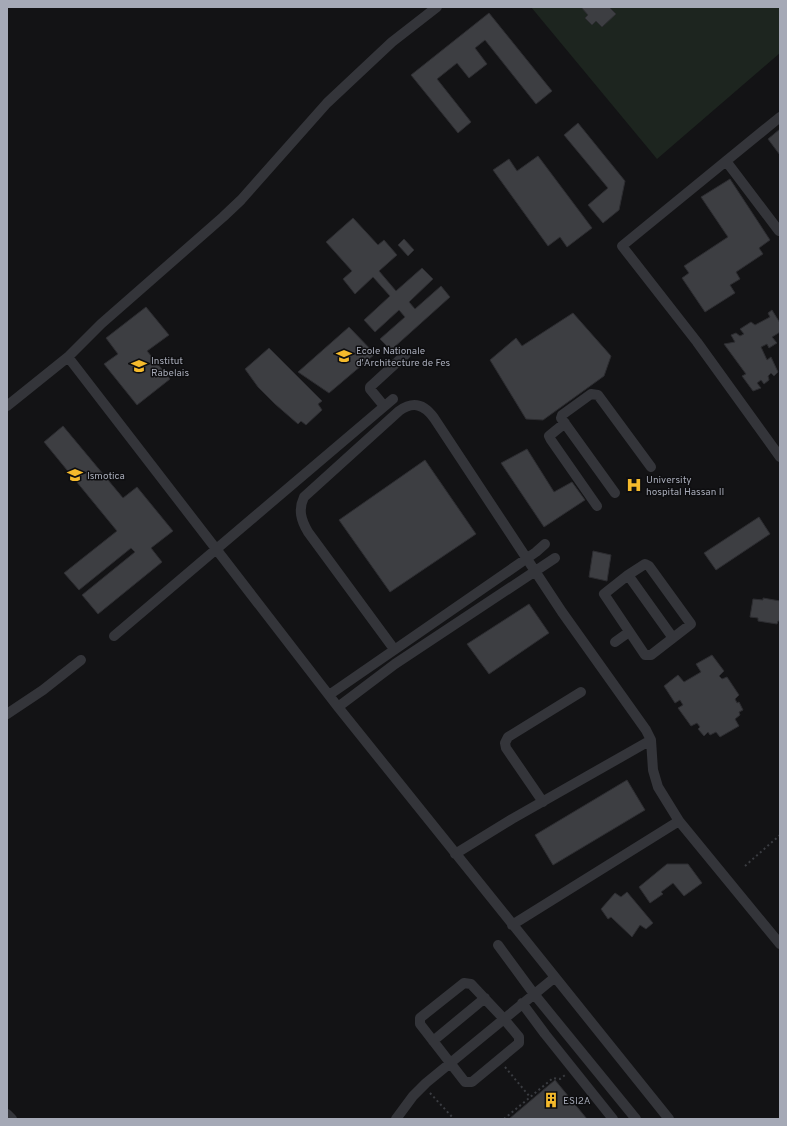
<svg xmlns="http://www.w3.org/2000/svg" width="787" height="1126" viewBox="0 0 787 1126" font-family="Overpass,sans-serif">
<rect width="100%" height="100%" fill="#131315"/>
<path fill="#1d251f" d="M531 7H780V53L657 159Z"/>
<path fill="#3d3e42" stroke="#2d2d31" d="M581 7H609L616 14 602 27 596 21 592 25 585 18 588 15Z
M489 13 552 91 536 104 485 40 475 48 487 64 469 78 457 63 437 79 471 122 458 133 411 75Z
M578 123 625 181 619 210 603 223 588 205 608 188 564 135Z
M780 129V155L768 139Z
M538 156 592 228 567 247 560 237 548 246 493 170 509 159 517 171Z
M730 179 770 240 759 248 763 254 736 272 740 279 730 285 735 293 705 312 682 278 689 273 684 266 728 237 701 197Z
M353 218 378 245 384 240 397 255 379 271 396 291 422 268 433 279 409 302 415 309 441 286 450 297 391 350 380 339 405 317 399 310 375 332 364 320 390 296 373 277 355 294 343 279 352 271 326 242Z
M404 239 414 250 408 256 398 245Z
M146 307 169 335 147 351 170 379 137 405 104 364 118 354 106 338Z
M772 310 780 323V332L772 337 777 343 769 348 767 344 761 347 767 360 771 357 778 372 774 376 771 373 768 376 769 380 764 384 761 380 757 383 761 388 753 391 742 376 746 374 724 344 735 342 731 335 736 333 740 336 744 334 740 329 751 322 755 325 770 317 768 313Z
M573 313 611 356 604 376 543 420 526 419 490 360 516 338 522 346Z
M349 327 375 354 329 393 298 372Z
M269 348 322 401 318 404 322 410 306 425 301 421 298 424 275 404 258 387 245 369Z
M63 426 123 498 137 487 173 531 151 548 162 562 98 614 82 595 135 552 131 548 79 590 64 573 117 531 44 442Z
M527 449 554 492 572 482 585 500 544 527 501 463Z
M425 460 476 534 390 592 339 520Z
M759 517 770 534 716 570 704 553Z
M593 551 611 555 607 581 589 577Z
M763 598 780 601V621H778L777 624 758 621V618L750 617 753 599 763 600Z
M529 604 549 633 489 674 467 644Z
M712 655 724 671 719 676 722 679 727 677 739 695 735 699 737 703 739 702 743 710 739 712 740 715 735 719 739 726 720 737 716 732 710 735 708 732 704 736 698 729 700 727 697 723 691 726 678 708 683 705 680 700 675 703 664 686 678 675 684 682 701 672 696 664Z
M627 780 645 810 553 865 535 835Z
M667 864H688L702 883 684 896 673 883 661 892 663 894 650 903 639 887Z
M627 892 653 923 646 929 640 925 632 937 611 917 608 919 601 909 615 893 621 897Z
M555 1080 587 1119H509Z"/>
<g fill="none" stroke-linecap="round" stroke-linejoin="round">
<path stroke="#3a3c41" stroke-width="2" stroke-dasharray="2 3" stroke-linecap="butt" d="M745 866 780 835
M505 1067 530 1097
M430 1093 454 1119
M504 1119 553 1078 560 1079 565 1075"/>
<path stroke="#34353a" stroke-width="10" d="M780 117 622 246 697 342 780 457
M726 161 779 231
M68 357 338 707 669 1119
M7 406 68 357 101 324 223 217 241 200 327 103 392 42 437 7
M384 406 370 389V387L406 354
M565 423 549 436 551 440 597 506
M615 493 561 418 562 415 591 394 598 395 651 467
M645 564 649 566 691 624 651 655H645L604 594 628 575Z
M628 575 673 638
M114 636 393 399
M615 642 629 632
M394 649 308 532C301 520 298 510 304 497L399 411C413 401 424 404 434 418L562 612 646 730 651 740 653 770 658 787 679 821
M329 695 536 552 545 544
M338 707 395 664 555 558
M7 714 43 690 81 660
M543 802 506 748 505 743 508 737 581 692
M455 854 512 819 651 740
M512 925 679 821 780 944
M498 945 534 994 636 1119
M464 983 471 984 504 1019 519 1037V1043L472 1082H465L420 1024V1018Z
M522 1003 545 1034 613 1119
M433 1041 485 998
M7 1114 12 1119
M396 1119 413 1096 426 1083 554 978"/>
</g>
<defs>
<symbol id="university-bare" viewBox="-9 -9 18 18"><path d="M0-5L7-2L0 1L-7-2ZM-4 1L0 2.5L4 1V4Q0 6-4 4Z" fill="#f5ba2c" stroke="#0e0e10" stroke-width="2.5" paint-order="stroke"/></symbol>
<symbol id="school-bare" viewBox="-9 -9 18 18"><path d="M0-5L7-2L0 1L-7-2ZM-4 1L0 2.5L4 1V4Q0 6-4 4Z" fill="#f5ba2c" stroke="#0e0e10" stroke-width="2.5" paint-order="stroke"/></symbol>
<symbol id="hospital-bare" viewBox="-9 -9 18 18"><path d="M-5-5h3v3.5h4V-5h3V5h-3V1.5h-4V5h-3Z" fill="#f5ba2c" stroke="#0e0e10" stroke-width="2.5" paint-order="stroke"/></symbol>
<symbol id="building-bare" viewBox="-9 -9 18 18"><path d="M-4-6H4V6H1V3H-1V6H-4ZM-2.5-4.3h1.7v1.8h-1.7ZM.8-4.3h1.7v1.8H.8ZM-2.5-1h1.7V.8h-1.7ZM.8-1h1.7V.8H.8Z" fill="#f5ba2c" stroke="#0e0e10" stroke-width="2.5" paint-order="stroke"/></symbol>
</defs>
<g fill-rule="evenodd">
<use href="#university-bare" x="333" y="345" width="22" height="22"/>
<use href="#school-bare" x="128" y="355" width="22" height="22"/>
<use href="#university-bare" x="64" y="464" width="22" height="22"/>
<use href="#hospital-bare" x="623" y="474" width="22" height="22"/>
<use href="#building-bare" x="540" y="1089" width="22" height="22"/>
</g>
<g text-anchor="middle" stroke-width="3" stroke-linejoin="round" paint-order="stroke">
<g font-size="10" fill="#a5a9b6" stroke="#0e0e10" text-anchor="start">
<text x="356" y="354">Ecole Nationale<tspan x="356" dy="12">d'Architecture de Fes</tspan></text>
<text x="151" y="364">Institut<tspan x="151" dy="12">Rabelais</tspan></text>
<text x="87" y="479">Ismotica</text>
<text x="646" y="483">University<tspan x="646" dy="12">hospital Hassan II</tspan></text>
<text x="563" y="1104">ESI2A</text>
</g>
</g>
<rect width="787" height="1126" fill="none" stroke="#a5a9b6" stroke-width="16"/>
</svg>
